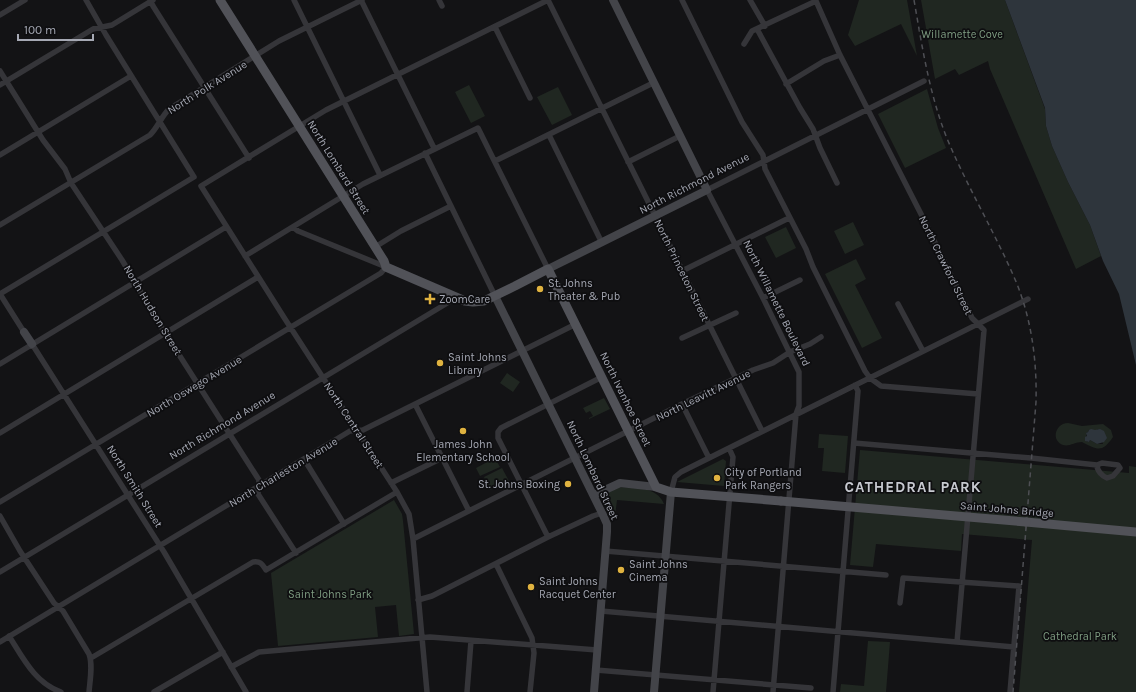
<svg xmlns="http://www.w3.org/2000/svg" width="1136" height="692" viewBox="0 0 1136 692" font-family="Karla,sans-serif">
<rect width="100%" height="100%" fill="#131315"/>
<path fill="#202721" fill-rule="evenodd" d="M859 0H907L917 56 901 24 855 46 848 35Z
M921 0H1005L1045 109 1046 126 1052 146 1068 182 1090 225 1101 256 1076 269 990 69 988 61 959 75 955 69 935 79Z
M469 85 485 116 471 123 455 92Z
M558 87 572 115 552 125 537 97Z
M927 89 938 128 946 148 905 168 878 114Z
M853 222 864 245 845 254 834 231Z
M786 227 796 248 776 258 765 237Z
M856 259 866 279 855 285 882 338 862 348 825 274Z
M507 373 520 382 513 392 500 383Z
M604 398 610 409 589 419V418L593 416 590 411 586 413 583 408Z
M1068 423 1082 426 1103 424 1111 430 1113 437C1102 453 1098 450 1082 442 1075 442 1069 447 1063 445 1050 440 1056 423 1068 423ZM1098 429 1103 444H1097L1090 440 1089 442H1087L1085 437H1086L1087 432H1088L1089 430H1097Z
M819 434 848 436 845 473 822 471 824 448H818Z
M860 450 1129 473V466L1136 467V692H1019L1032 540 962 534 961 551 876 544 873 567 850 565Z
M495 458 500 467 480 476 476 468Z
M723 459 726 461 724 486 677 482Z
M502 468 509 481 490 490 484 477Z
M618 487C634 488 657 486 664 504L617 500 615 517 612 520 601 499V497Z
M394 500 402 514 403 521 414 634 399 636 396 605 375 607 378 637 278 646 271 573Z
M868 641 890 642 886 692H840L841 684 864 686Z"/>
<path fill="#2e353c" d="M1005 0H1136V365L1119 294 1103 261 1090 225 1068 182 1052 146 1046 126 1045 108Z
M1091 429 1095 430 1100 429 1104 431 1107 438 1104 442 1097 444 1090 440 1089 442 1085 441V437L1087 436 1086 433 1088 432 1089 430Z"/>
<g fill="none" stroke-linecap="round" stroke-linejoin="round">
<path stroke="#353539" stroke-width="5.5" d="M150 0 153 6 249 158
M294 0 380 175
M361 0 434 148
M439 0 442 6
M548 0 762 431
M682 0 742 122 763 155 765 169 806 249 813 267 865 371 870 378 881 386 978 394
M750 0 765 26
M0 15 25 0
M495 27 530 98
M757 29 800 108 813 129 820 148 837 183
M744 44 752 31 816 1 840 55 922 216 972 318 984 330 957 642
M0 71 43 140 65 169 71 183 122 260 162 328 259 480 258 494 296 553
M786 84 824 61 840 55
M0 85 93 29 112 25 153 0
M549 135 602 243
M425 153 495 296
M0 155 131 76
M495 161 653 83
M628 162 680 136
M0 225 150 135C158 127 161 117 169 109L279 41 362 0
M375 247 401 231 451 206
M245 256 363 184 478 128 548 269
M682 271 789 218
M763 298 800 280
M898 304 923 351
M24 332 0 294 194 177 106 35 86 0
M682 338 736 313
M32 344 164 552 246 692
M0 364 226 227
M415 404 469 511
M682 404 709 458
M0 433 258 277
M854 443 1031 458 1097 465 1102 463 1118 465 1120 468 1113 476 1107 478C1102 476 1097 471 1097 465
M304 459 344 524
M391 483 442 458
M671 492 675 477 681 472 1028 299
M0 502 371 279 381 273 386 267 298 231 293 227
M0 516 20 551 54 603 63 611 89 654C93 665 90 680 89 692
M548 537 498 438V432L501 428 602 377
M413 539 682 404 753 370 773 363 790 352 810 344 821 337
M605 551 886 575
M496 564 532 638 534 653 530 692
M0 572 449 302 455 296
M418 600 432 596 548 537 593 516 602 513
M900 603 903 578 1019 586 1010 692
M601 611 1014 647
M9 636C23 658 35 683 61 692
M0 642 350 431 363 430 576 324
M91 658 253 562C261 561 262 564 266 570L397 492
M231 667 259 652 430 637 597 650
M596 670 811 688
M154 692 223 652
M427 692 413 539 409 514 397 492 285 319 201 186 326 110 548 0
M467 692 471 641
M713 692 733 457 729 448
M773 692 796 414 799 406V372L763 298 707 190 924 81
M833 692 858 391 855 385"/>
<path stroke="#434449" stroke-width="8" d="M548 269 707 190 613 0
M495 296 602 513 607 524V532L594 692
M24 332 32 344
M594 495 620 483 656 487
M654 692 671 492"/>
<path stroke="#515258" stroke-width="9" d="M220 0 384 261 386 267 465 301 473 302 484 301 515 286 548 269 656 487 671 492 781 501
M1026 522 1136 532"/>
<path stroke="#4e4f54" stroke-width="1.5" stroke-dasharray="5 4" stroke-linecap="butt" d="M914 0C922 46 929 92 946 136 967 187 996 234 1017 284 1032 322 1037 362 1036 402L1013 692"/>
<path stroke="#515258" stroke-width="9" d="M781 501 1026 522"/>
</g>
<g fill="#e0b340" stroke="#0e0e10" stroke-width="1.5">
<circle cx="540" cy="289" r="4"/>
<path d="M428 293h4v4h4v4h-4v4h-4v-4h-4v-4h4z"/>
<circle cx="440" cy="363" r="4"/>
<circle cx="463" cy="431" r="4"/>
<circle cx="717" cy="478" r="4"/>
<circle cx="568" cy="484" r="4"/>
<circle cx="621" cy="570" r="4"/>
<circle cx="531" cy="587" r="4"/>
</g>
<g text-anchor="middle" stroke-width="3.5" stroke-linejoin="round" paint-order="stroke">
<g font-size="11" fill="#7f9d82" stroke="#0e0e10">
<text x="962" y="38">Willamette Cove</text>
<text x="330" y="598">Saint Johns Park</text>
<text x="1080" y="640">Cathedral Park</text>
</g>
<g font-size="11" fill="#a6a9b4" stroke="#0e0e10">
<text transform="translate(207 87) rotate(-32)" y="4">North Polk Avenue</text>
<text transform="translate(339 167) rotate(58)" y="4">North Lombard Street</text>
<text transform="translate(694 183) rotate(-27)" y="4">North Richmond Avenue</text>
<text transform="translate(946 265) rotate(64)" y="4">North Crawford Street</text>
<text transform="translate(682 270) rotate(64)" y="4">North Princeton Street</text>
<text transform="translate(777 303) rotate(64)" y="4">North Willamette Boulevard</text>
<text transform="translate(153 310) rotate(59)" y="4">North Hudson Street</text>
<text transform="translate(194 386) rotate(-31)" y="4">North Oswego Avenue</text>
<text transform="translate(703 395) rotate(-26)" y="4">North Leavitt Avenue</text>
<text transform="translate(626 399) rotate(64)" y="4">North Ivanhoe Street</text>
<text transform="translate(222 425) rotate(-31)" y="4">North Richmond Avenue</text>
<text transform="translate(354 425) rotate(57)" y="4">North Central Street</text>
<text transform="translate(593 470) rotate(65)" y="4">North Lombard Street</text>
<text transform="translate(283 472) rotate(-31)" y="4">North Charleston Avenue</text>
<text transform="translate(135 486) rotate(58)" y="4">North Smith Street</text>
<text transform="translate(1007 509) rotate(5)" y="4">Saint Johns Bridge</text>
</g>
<g font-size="11" fill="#a6a9b4" stroke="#0e0e10" text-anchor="start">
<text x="548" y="287">St. Johns<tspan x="548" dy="13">Theater &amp; Pub</tspan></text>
<text x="439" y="303">ZoomCare</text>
<text x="448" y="361">Saint Johns<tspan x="448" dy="13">Library</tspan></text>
<text x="463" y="448" text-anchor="middle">James John<tspan x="463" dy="13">Elementary School</tspan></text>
<text x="725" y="476">City of Portland<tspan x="725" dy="13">Park Rangers</tspan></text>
<text x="560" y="488" text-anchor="end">St. Johns Boxing</text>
<text x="629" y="568">Saint Johns<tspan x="629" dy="13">Cinema</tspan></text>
<text x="539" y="585">Saint Johns<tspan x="539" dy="13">Racquet Center</tspan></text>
</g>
<g font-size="15" font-weight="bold" letter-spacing="1" fill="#c7c9d0" stroke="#0e0e10">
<text x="913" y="492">CATHEDRAL PARK</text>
</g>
</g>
<path d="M18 34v6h75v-6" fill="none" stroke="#a6a9b4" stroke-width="2"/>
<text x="24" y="34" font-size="12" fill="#a6a9b4" stroke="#0e0e10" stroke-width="3" paint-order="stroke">100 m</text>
</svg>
